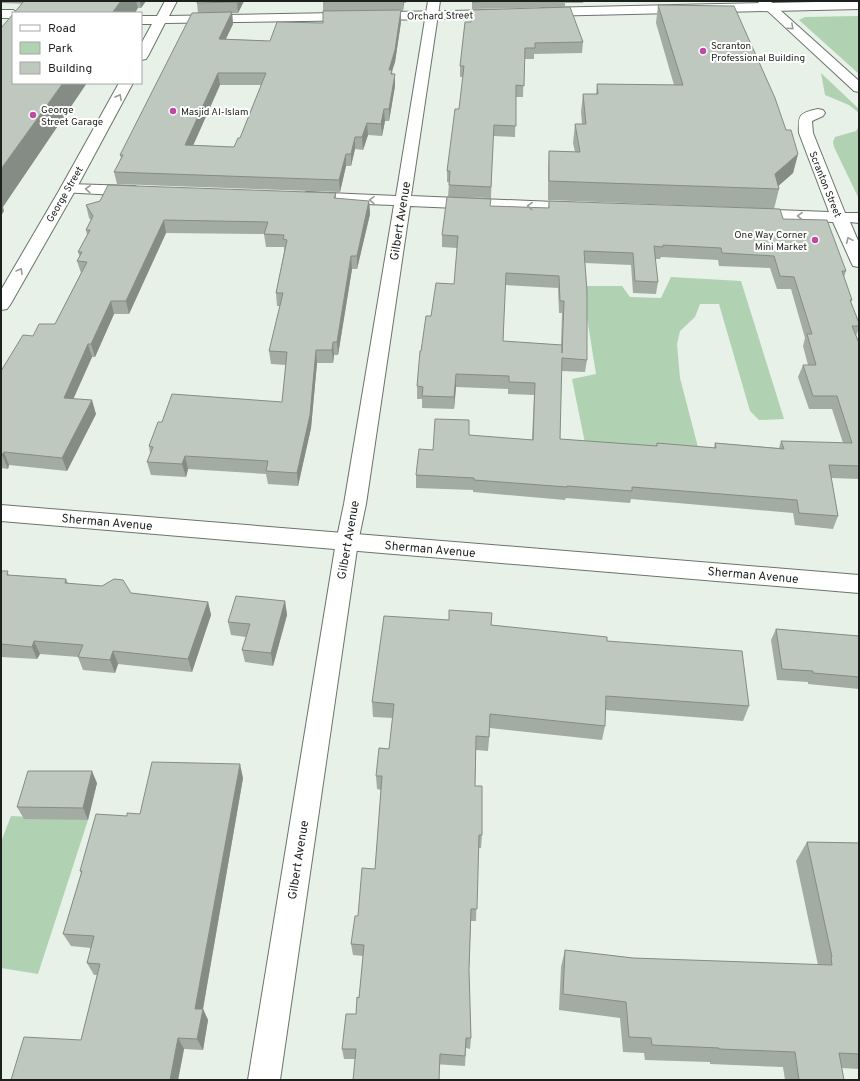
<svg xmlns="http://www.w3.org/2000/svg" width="860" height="1081" viewBox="0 0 860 1081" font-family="Overpass,sans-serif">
<rect width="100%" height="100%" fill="#e7f1e7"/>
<path fill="#b0d2b2" d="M859 16V74L799 20 805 17Z
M821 73 859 109V113L849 105 825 95Z
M859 126V199L834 147 833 142 835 137 856 131Z
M671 277 741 281 784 419 759 420 750 411 719 304H700L695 317 680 331 677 344 680 378 699 451 586 448 572 379 596 374 582 286H622L630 297 661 298Z
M11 816 88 820 38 974 1 968V842Z"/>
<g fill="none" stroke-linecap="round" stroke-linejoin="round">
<defs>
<path id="minor" d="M428 1H440L411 196 578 203 584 205 586 208 584 211 578 213 410 206 366 504 358 542 280 1080H248L336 542 344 504 394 205 307 202 301 200 299 197 301 194 307 192 396 196Z
M818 109 823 110 825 113 823 116 812 121 813 133 845 213H859V223L850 222 859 243V267L853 266 851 262 833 222 752 219 746 217 744 214 746 211 752 209 829 212 799 133C798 115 799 113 818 109Z
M68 184 134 186 140 188 142 191 140 194 134 196 62 192 60 189 62 186Z"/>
<path id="major" d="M165 1H177L169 16 502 10 506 11 508 14 506 17 502 18 165 23 148 56 146 59 141 60V44L152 24H141V16H157Z
M859 1V9L542 16 538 15 536 12 538 9 542 8Z
M1 10H13L18 13H13V18H1Z
M119 83H133L76 189 10 305 7 309 1 310V290L60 189Z
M1 505 859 575V593L1 521Z"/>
<path id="highway" d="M757 1H770L859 81V92L854 91Z"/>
</defs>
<use href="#minor" stroke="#6b746b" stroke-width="2"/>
<use href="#major" stroke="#6b746b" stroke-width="2"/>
<use href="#highway" stroke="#6b746b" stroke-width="2"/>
<use href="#minor" fill="#fff" fill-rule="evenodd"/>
<use href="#major" fill="#fff" fill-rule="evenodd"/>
<use href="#highway" fill="#fff" fill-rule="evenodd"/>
</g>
<path fill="#a3aca3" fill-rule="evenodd" d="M1 1H146L141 8 1 3Z
M244 1 238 13H232L233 24 226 39 270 41 323 23V1H406V3H404L403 11H401V22L395 62 392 71 395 86 389 121H385L382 136 368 135 363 150 355 149 351 166H346L340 192 117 184 114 172 121 158 120 155 198 13 197 3ZM220 85H261L240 138 234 147 193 145Z
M472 1H584L583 3H565V7L472 9Z
M658 5 786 130 798 154 793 173 778 186 779 189 774 209 548 200V170L549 151 575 152 573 143 575 124H582L581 112 583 94H596L597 84 674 85 656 23Z
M465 22 583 42 582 53 534 54V59H524L523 97H516L515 137 493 136 491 198 448 197 449 182H447V171L459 109 463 77H460V66Z
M336 193V199L369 201 370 214 357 269H352L338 355H334L333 363H317L311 428 298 486 268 484 266 474 188 469 186 477 151 475 147 462 150 453 149 446 162 422 282 402 286 365 271 364 269 351 280 306H277L276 293 284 252V247H266L264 234 166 233 129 314H114L95 357H92L73 399 96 414 67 471 9 465 8 469 1 468V371L33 336 55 324 81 273 77 261 80 257 78 252 87 235 86 230 91 220 89 218 86 205Z
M549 201 783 219 846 271 844 277 852 300 851 302 859 323V328L856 336 859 343V479L831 478 838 516 833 529 795 525 793 513 631 499 630 503 566 498 565 500 473 492V490L416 488V475L433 450 469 435 532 440 534 395 508 394V389L456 387 454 409 422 408V399H417V386L421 351 431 316 454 284 457 248 442 247V235L490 206 548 208ZM661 257 718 260 719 266 770 268 777 289H791L805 338 803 346 808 365H803L798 377 809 409H832L843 443 781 441 779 448 715 443 714 448 657 443 656 446 560 439 561 371 585 372 587 360 585 263 631 265 633 293 656 294 658 282 655 259H660ZM505 285 558 288 559 313H562L561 345 503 341Z
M1 571 10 575 66 579 68 583 131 593 208 602 211 615 192 672 118 664 115 673 83 670 78 657 40 654 37 659 1 657Z
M285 601 287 615 273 666 245 662 242 650 246 637 231 635 228 622Z
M491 625 607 641 749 706 743 721 605 710V726L602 740 490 728 488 751 476 750 475 786 482 835 481 848H478L476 921H471L469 970 471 1038 470 1049 466 1048 465 1066 355 1059H344L342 1049 356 1014 359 998 363 956 353 955 351 944 358 916 375 869 381 790 377 789 376 776 389 749 393 718 373 717 372 702Z
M776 629 859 636V689L808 684V682L777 680 771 640Z
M243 778 203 1009 208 1020 203 1050 184 1049 178 1080H11L81 1040 97 975H94L87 963 91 948 71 946 63 934 81 873 80 871 127 816 140 814Z
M97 783 88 820 24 819 17 807Z
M807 842 859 843V1069L841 1068 844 1080H785L783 1067 710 1064V1062L645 1060 644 1053 623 1052 620 1018 559 1010 561 967 565 950 633 958 818 965 796 861Z"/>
<path fill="#858c85" d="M121 1H136L138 8 135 13H112Z
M140 1H146L141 8Z
M237 1H244L238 13 237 2Z
M403 1H404L403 11Z
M401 10V22L395 62 392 71V82L389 70Z
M232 12 233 24 220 51 219 39Z
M218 73 220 85 188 157 185 145Z
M395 74V86L389 121V109Z
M63 83H87L3 207 4 211 1 216V169Z
M384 109 385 121 382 136 381 124Z
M367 123 368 135 363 150 362 137Z
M355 137V149L351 166V154Z
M346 154V166L340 192 339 180Z
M798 154 793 173 775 189V174Z
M369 201 370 214 357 269V256Z
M164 220 166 233 129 314 126 301Z
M351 256 352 269 338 355 337 342Z
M111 301 114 314 95 357 91 344Z
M333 342 334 355 333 363 332 350Z
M88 344 92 357 68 411 64 398Z
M316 350 317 363 311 428 298 486 297 473Z
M456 374V387L454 409V397Z
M92 400 96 414 67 471 62 458Z
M4 452 9 465 8 469 2 455Z
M185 456 188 469 186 477 182 464Z
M285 601 287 615 273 666 271 653Z
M208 602 211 615 192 672 188 659Z
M34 641 40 654 37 659 32 647Z
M113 651 118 664 115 673 110 660Z
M240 764 243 778 201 1020 195 1009Z
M92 771 97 783 88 820 83 808Z
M203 1009 208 1020 203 1050 197 1039Z
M178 1038 184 1049 178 1080H170Z"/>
<path fill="#bec8be" stroke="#858c85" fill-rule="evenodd" d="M24 1H121L112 13H14Z
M197 1H237V2L197 3Z
M472 1H496L472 2Z
M658 5 734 6 775 98 786 130H791L798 154 775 174 779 189 549 181V151L580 152 575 124H586L583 94H598L597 84 683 85Z
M570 7 583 42 535 43V48H525L524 86 516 85V126L494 125 491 187 449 185 450 171H447L455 109H459L464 66H460L465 22H471V10Z
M401 10 395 50 389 70H392L391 74H395L389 109H384L381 124 367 123 362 137H355L351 154H346L339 180 114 172 123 155H120L192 13 232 12 219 39 270 41 277 22 323 23V11ZM218 73H266L240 138H238L234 147 185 145Z
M13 14V83H63L1 169V28Z
M108 185 336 193 334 198 369 201 357 256H351L337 342H333L332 350H316L310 415 297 473 266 471 268 461 185 456 182 464 147 462 153 447 149 446 158 422H162L172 394 282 402 287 352 269 351 283 293H276L287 240 283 239 284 235 264 234 268 222 164 220 126 301H111L91 344H88L64 398 92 400 62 458 4 452 2 455H1V371L23 335 33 336 39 324H55L87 262 77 261 82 252H78L90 230H86L93 216 86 205 100 201Z
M447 197 491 199 490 206 549 208V201L780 209 783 219 827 220 846 271H842L852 300H850L859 323V326H852L859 343V466L829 465 838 516 799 513 797 500 632 487V491L567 486V487L474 480V478L416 475 419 449 433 450 435 419 469 420V435L533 440 535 383 509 382V376L456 374 454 397 422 396 423 387 417 386 420 351H421L426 316H431L436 283 454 284 458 236 442 235ZM663 245 721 248 722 253 774 256 780 276 794 277 812 334H807L816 365H803L813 396H837L852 443 781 441 784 449 715 443 716 448 657 443V446L560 439 562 358 587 360V291L584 251 633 253 635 281 658 282 654 246 663 247ZM506 273 559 276 560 301H564L562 353V345L503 341Z
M1 571H8L7 575 66 579 65 583 102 586 114 579 123 580 131 593 208 602 188 659 113 651 110 660 78 657 83 645 34 641 32 647 1 644Z
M236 596 285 601 271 653 242 650 250 624 228 622Z
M449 610 492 613 491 625 607 637V641L742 651 749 706 606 696 605 726 490 714 489 737 476 736 475 786H482V835H479L477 909H471L469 970 471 1038H466L465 1056 440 1054 439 1080H353L356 1049H342L346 1014H356L357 997 359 998 364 945 351 944 355 916H358L362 868 375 869 382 776H376L379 748 389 749 394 704 372 702 384 616 449 620Z
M776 629 859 636V677L813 673V671L782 669Z
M152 762 240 764 195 1009H203L197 1039 178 1038 170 1080H11L24 1037 81 1040 100 964 87 963 94 936 63 934 82 871H80L96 814 127 816V813L140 814Z
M28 771H92L83 808 17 807Z
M807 842 859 843V1054L839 1053 844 1080H799L795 1052 719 1049V1048L652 1045 651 1038 629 1037 626 1002 563 994 565 950 633 958 832 965 831 957H832Z"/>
<defs><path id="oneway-chevron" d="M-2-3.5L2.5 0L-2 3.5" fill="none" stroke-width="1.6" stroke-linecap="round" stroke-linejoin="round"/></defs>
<g stroke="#999b99">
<use href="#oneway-chevron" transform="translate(791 27) rotate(42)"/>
<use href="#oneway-chevron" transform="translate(119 97) rotate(-61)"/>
<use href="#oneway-chevron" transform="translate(88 189) rotate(-178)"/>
<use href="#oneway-chevron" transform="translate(372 200) rotate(-178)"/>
<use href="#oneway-chevron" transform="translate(530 206) rotate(-178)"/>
<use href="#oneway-chevron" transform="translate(800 216) rotate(-178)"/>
<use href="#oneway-chevron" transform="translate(849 240) rotate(-114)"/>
<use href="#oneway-chevron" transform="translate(20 271) rotate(-60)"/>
</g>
<g fill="#bf4aa2" stroke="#fff" stroke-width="1.5">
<circle cx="703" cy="51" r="4"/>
<circle cx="173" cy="111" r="4"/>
<circle cx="33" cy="115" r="4"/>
<circle cx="815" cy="240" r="4"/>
</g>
<g text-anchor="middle" stroke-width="4" stroke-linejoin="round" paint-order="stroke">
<g font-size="10" fill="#1d211d" stroke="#fff">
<text transform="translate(440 15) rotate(-1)" y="4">Orchard Street</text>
<text transform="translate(826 184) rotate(68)" y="4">Scranton Street</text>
<text transform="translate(64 194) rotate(-60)" y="4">George Street</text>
</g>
<g font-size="10" fill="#1d211d" stroke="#fff" text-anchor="start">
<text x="711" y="49">Scranton<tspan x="711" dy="12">Professional Building</tspan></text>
<text x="41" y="113">George<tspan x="41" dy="12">Street Garage</tspan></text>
<text x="181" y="115">Masjid Al-Islam</text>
<text x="807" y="238" text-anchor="end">One Way Corner<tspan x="807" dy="12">Mini Market</tspan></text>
</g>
<g font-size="12" fill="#1d211d" stroke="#fff">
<text transform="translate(400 221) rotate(-81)" y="4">Gilbert Avenue</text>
<text transform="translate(107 522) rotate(5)" y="4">Sherman Avenue</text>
<text transform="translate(348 540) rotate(-80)" y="4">Gilbert Avenue</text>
<text transform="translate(430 549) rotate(5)" y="4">Sherman Avenue</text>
<text transform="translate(753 575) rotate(5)" y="4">Sherman Avenue</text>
<text transform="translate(298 860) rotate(-81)" y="4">Gilbert Avenue</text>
</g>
</g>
<rect width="860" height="1081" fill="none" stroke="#1d211d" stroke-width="4"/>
<rect x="12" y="12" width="130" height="72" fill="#ffffff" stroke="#a5a6a5"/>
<rect x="20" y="25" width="20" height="6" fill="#ffffff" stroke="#a5a6a5"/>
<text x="48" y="32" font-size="12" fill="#1d211d">Road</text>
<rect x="20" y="42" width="20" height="12" fill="#b0d2b2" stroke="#a5a6a5"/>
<text x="48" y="52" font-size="12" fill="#1d211d">Park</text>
<rect x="20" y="62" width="20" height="12" fill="#bec8be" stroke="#a5a6a5"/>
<text x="48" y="72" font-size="12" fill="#1d211d">Building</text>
</svg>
